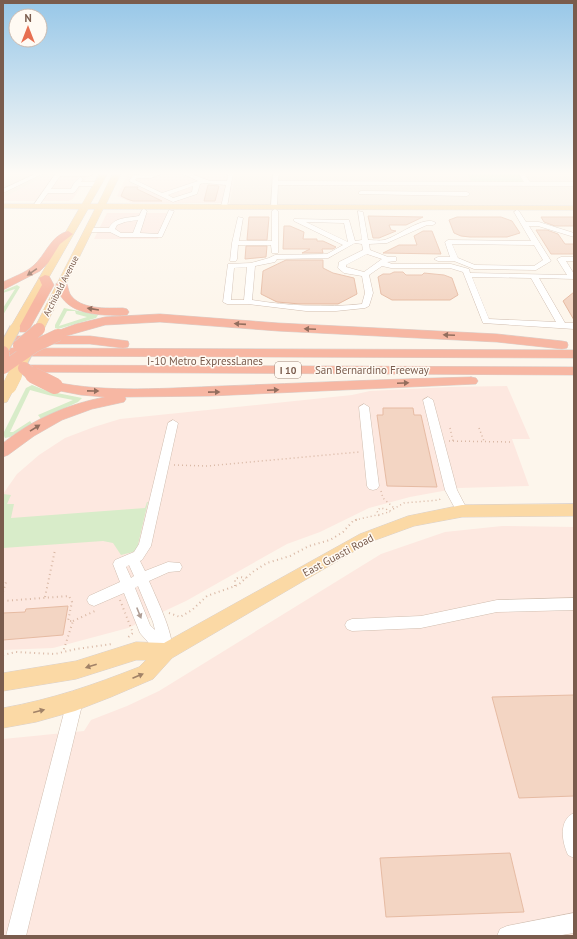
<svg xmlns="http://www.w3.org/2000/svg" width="577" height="939" viewBox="0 0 577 939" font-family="'PT Sans',sans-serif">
<rect width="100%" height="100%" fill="#fdf6ec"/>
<path fill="#f5e8da" d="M3 173H51L3 198Z
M235 173H574V207L229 206Z"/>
<path fill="#fde8e0" d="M51 173H95L86 179 73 199 68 201H3V198Z
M128 173H235L229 203H132L117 196Z
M107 213H167L158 239H94Z
M507 386 530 439H512L529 486 459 488 410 497 369 508 320 532 287 544 186 601 128 628 53 648 3 650V494L17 474 39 455 65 438 94 427 120 419 352 395 370 391 449 387Z
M502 526 574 527V936H3V739L84 731 91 720 127 706 159 691 381 554 445 532Z"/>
<path fill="#d8ecc9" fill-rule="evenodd" d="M467 173H518L524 182H472Z
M17 285 20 287 3 315V308L15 289 3 293V291Z
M64 308 98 315 96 318 58 329 55 328V325ZM67 311H75L76 314 87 317 59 326Z
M32 385 47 391 82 398 78 402 41 419 38 415 73 400 48 395 30 390 10 432H13L30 421 32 424 10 437 5 438 3 434 26 388Z
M3 494 11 495 7 504H14L11 518 145 508 147 502H148L137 549 133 552 121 555 113 543 103 541 3 548Z"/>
<path fill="#f3d5c3" stroke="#e6bba3" d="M208 185 219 186 215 201H204Z
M125 187H138L137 189 162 201H133L127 199 121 196Z
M368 216 423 217 406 225H389L391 230 396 231 379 238H373Z
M249 217H269L267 240H247Z
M457 217H501L512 221 520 233 507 237H470L461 236 454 233 449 220Z
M541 217H574V226H555L544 222Z
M284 226H290L304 232 303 239H317V241H323L336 247 333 249H322L323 253H302L310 249H283Z
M536 230H547L558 234 565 244H574V254H551Z
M423 231H432L441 254 383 253 399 245H417L414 236Z
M246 246H267L266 257 245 259Z
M286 260H323V268L333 273 354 278 357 294 338 304H300L277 302 261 294 263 271Z
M394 272H403L406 275H422L424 273 444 275 452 278 458 295 450 300H392L381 294 378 277 383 274H390Z
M574 292V320L563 301Z
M383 408H413L414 415H421L437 487 387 486 377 415H383Z
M68 606 63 635 3 640V613L25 612 26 609Z
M574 695V796L519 798 492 697Z
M510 853 524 912 386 917 380 858Z"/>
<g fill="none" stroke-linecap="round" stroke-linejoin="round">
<defs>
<path id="minor" d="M37 173H44L3 193V189Z
M56 173H95L89 176H60L51 189H71L74 183 80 177 83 179 81 182H97L100 184 97 186H79L75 192 73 193H48L38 207H34L33 206Z
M156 173H164L151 178H137L135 180 162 193 198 181 181 173H189L210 181H227L228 175 225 173H233L227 207 224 209 221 207 226 185C219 185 205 182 200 184L197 194 173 202 129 181 133 175ZM193 186 192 192 173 198 168 195Z
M273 173H279L278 181 524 182 518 173H524L530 182H574V186L278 185 277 207 274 209 271 207Z
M361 191 467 192 470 194 467 196 359 194V192Z
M144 209 147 211 140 233 158 234 169 210 174 211 162 237H120L110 232H89L86 230 89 228H109C114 217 128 218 139 216L142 210ZM138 220 133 233H121L115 229 117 225 125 222Z
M275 209 278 211V253H272L271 245H238L237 259 236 261H230L232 243 238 217 243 218 239 241H272V211Z
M517 210 519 211 526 222H539L574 233V237L538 226H529L551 261 536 270 474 269 454 261H438L434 259 438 257H450L445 242 448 240 531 241 514 212ZM452 244 534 245 543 260 534 266 475 265 458 258Z
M358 211 363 212 368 240C373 240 380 241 384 240 397 237 425 214 436 223L433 225H427L387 243 369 244 370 250 388 257H396V261L387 262 392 264H451L469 269 470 273 567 275 557 259 561 257H574V261H566L574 274V279L539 278 565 323H574V329L483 323 463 272 450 268H391L382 266 369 275 373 293 369 306 365 308 336 311H306L248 304H227L223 302 228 264 251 263 269 258 275 255 327 254 343 245 294 221V219L349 220 355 241 362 240ZM306 222 344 223 348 242ZM355 243 362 244 363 250 339 262 338 268 344 273 362 276 365 293 362 304C325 308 289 306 252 300L255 266 275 262 277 259 328 258ZM367 254 382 259 364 272 346 267V265ZM247 267 244 300H231L234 268ZM472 277 531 278 556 322 489 319Z
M428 397 433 400 457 490 468 511 466 514 462 516 458 514 445 490 423 400Z
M364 404 369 407 379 486 377 489 373 490 369 489 367 486 359 407Z
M173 420 178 423 151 546 142 560 140 561 145 571 168 562 180 563 182 567 180 571 169 572 149 581C156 598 178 641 171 657L166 659 161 657 140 633 124 593 94 606 89 604 87 600 89 596 120 582 113 564 115 560 134 552 139 544 168 423ZM129 565 134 576 131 578 126 567ZM138 586 153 622 155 630 150 625 135 588Z
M574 598V610L497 612 421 628 352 631 347 629 345 625 347 621 352 619 421 616 497 600Z
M75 693 80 696 83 701 26 936H6L67 701 70 696Z
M574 813V858L568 855C562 842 558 820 574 813Z
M574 913V933L556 936H497L500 929 507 926Z"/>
<path id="major" d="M100 173H108L90 204H98L113 173H121L106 204 574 206V210L103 209 44 329 43 331H35L34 329 95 209H88L20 328 15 331 11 330 10 328 79 209 3 208V204H82Z
M9 383 13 384 15 387 7 402 3 403V387L5 384Z
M574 504V516L462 517 414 526 370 542 172 658 153 679 111 697 75 711 36 722 3 728V708C53 699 93 685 139 667L146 660H136L76 679 3 691V673L76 661 136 642 164 643 360 534 408 516 462 505Z"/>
<path id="highway" d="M68 231 73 234 60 244 48 263 40 271 3 290V282C13 277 25 273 33 266 46 255 50 236 68 231Z
M45 275 49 276 54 285 28 332H20L18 329 42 285 39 278Z
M62 281 66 282C68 285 68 290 70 294 80 310 107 308 123 308L127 309 129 312 127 315C120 316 112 315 105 315 83 314 61 308 56 284Z
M160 314 278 323 497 334 562 341 567 342 568 345 567 348 562 349 497 342 278 331 160 322 105 325 66 336H90L128 341 129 344 128 347 123 348 90 344H3V336H53L54 332 76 324 105 317Z
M3 348 574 350V358L3 356Z
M17 365 574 367V375L12 372 10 369 12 366Z
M471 377 476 378 478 381 476 384 210 396 125 397 126 399 124 402 92 409 62 420 34 436 8 455 3 457V443C33 419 68 404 105 397L81 395 50 389 48 386 50 383 55 382C106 393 169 388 222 386 305 383 388 379 471 377Z"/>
</defs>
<use href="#minor" stroke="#d1beb0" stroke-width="1"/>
<use href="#major" stroke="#dad1cd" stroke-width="1"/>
<use href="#highway" stroke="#dad1cd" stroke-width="1"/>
<path stroke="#d9b8a5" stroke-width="1.5" stroke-dasharray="1 3" stroke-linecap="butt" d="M450 428 453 441
M479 428 484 441
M449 441 512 442
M174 465 207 466 359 452
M381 491 383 498 395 509
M379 516 377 511 380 508 386 509 390 512
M355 520 386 513 404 503 439 500 442 497"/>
<path stroke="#d9b8a5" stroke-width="2" stroke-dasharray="1 3.5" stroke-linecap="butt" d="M235 586V579L240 577 246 578
M3 592 6 582
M45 597 55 550
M120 600 133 633 126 639
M3 601 69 596 72 602 68 621H73L63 652
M169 613 180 617 192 610 207 596 238 585 254 571 267 563 290 556 309 546 330 540 343 532 353 521 359 519
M73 621 95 611
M3 655 16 652 55 654 76 649 112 644"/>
<use href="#minor" fill="#fff" fill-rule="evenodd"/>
<use href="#major" fill="#fbd9a5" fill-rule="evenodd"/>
<use href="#highway" fill="#f7b7a3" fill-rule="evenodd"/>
<defs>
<path id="major-bridge-far1" d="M3 350 15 328
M15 376 27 353"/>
<path id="major-bridge" d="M9 387 15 375"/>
<path id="highway-bridge-far1" d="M19 346 39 329
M3 352V364
M3 368 35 346 58 335
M24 368 34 376"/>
<path id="highway-bridge" d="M33 375 55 386"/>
</defs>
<use href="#major-bridge-far1" stroke="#dad1cd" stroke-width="12" stroke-linecap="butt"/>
<use href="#major-bridge" stroke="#dad1cd" stroke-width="14" stroke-linecap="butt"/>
<use href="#highway-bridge-far1" stroke="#dad1cd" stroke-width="13" stroke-linecap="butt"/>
<use href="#highway-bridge" stroke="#dad1cd" stroke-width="16" stroke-linecap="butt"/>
<use href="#major-bridge-far1" stroke="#fbd9a5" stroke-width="10"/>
<use href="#major-bridge" stroke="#fbd9a5" stroke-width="14"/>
<use href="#highway-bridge-far1" stroke="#f7b7a3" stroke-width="12"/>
<use href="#highway-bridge" stroke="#f7b7a3" stroke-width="16"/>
</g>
<defs><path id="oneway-solid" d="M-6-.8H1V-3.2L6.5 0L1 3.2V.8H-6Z"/></defs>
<g fill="#936e5e">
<use href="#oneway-solid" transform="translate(32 272) rotate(145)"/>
<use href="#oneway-solid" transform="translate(93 309) rotate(-171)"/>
<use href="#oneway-solid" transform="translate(240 324) rotate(-176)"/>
<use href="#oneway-solid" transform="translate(310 329) rotate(-178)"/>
<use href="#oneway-solid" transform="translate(449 335) rotate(-177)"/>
<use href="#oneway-solid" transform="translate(403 383) rotate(-2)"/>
<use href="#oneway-solid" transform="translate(273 390) rotate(-3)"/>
<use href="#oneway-solid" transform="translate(93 391) rotate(1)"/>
<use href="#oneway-solid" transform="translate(214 392) rotate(-1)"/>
<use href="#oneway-solid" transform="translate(35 428) rotate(-32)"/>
</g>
<use fill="#af9d94" href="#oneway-solid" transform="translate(139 613) rotate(68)"/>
<g fill="#a18267">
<use href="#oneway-solid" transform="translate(91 666) rotate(163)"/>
<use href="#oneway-solid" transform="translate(138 676) rotate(-23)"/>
<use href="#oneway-solid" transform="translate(39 711) rotate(-14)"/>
</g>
<linearGradient id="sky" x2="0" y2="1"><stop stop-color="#97c7e8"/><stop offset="0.57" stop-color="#fefbf6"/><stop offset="1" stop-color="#fefbf6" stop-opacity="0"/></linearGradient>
<rect width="577" height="304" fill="url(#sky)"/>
<g text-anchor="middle" stroke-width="3" stroke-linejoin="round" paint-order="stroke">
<g font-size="9" fill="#7a5c4d" stroke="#fffaf3">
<text transform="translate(61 286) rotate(-63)" y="3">Archibald Avenue</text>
</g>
<rect fill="#fffaf3" stroke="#a28b7f" stroke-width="1" x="275" y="362" width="26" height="16" rx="3"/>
<g font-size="10" font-weight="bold" fill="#7a5c4d">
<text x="288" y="374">I 10</text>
</g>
<g font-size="11" fill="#7a5c4d" stroke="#fffaf3">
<text x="205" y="365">I-10 Metro ExpressLanes</text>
<text x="372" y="374">San Bernardino Freeway</text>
<text transform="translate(338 555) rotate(-28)" y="4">East Guasti Road</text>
</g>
</g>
<rect width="577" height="939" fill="none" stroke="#7a5c4d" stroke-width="8"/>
<g transform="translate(28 28)"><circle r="19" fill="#fffaf3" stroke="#cabbb1"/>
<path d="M0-3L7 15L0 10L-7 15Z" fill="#e76f51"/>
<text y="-6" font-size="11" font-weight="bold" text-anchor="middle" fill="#7a5c4d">N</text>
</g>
</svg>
